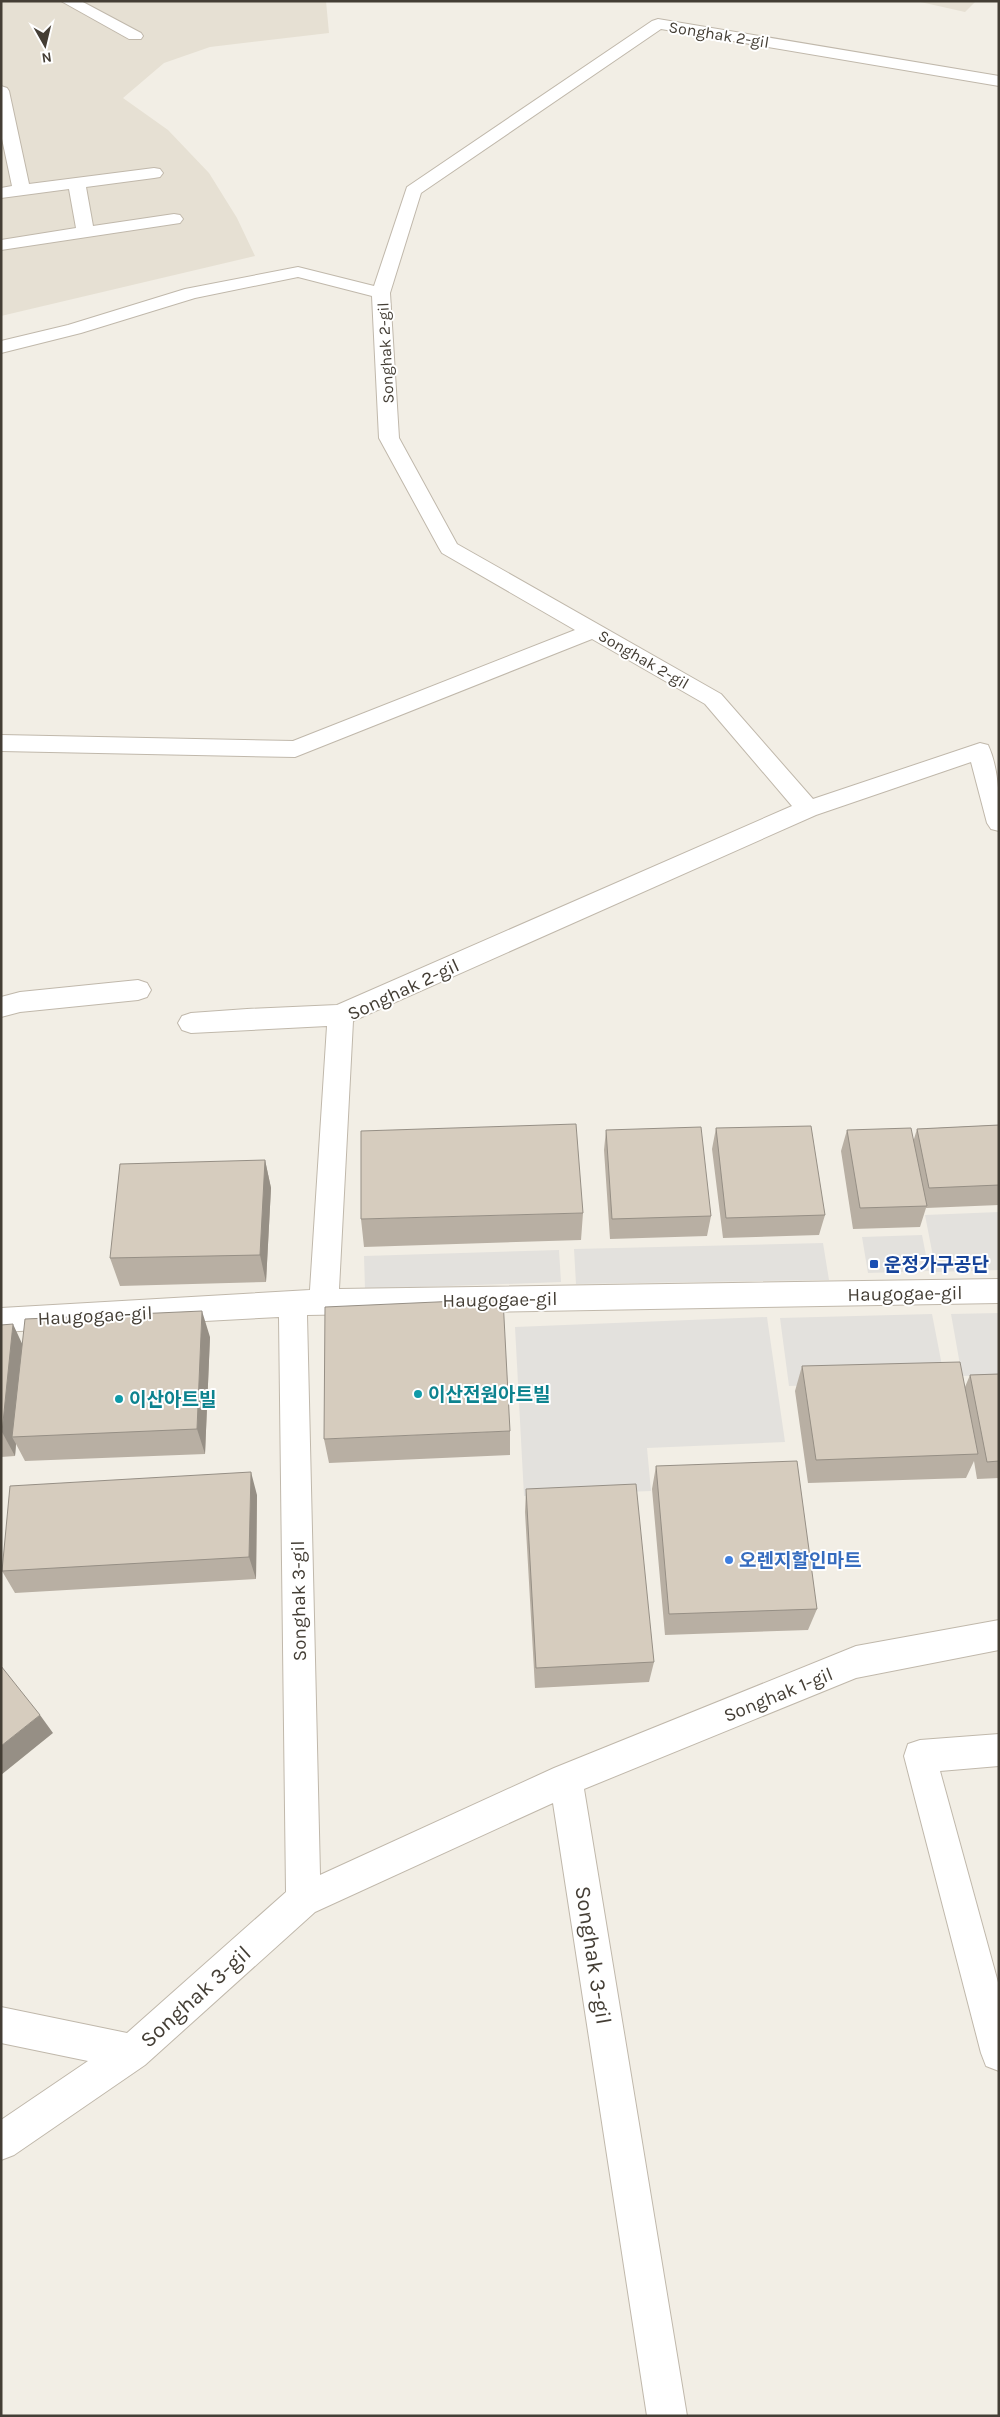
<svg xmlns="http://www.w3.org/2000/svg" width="1000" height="2417" viewBox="0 0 1000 2417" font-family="Karla,'Noto Sans KR',sans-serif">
<rect width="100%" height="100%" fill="#f2eee5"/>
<path fill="#e6e0d3" d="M1 1H326L329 33 210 47 164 63 123 98 168 130 209 173 237 218 255 256 1 316Z
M916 1H976L965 12Z"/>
<path fill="#e3e1dd" d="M999 1212V1270L936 1272 925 1215Z
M922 1235 929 1271 868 1273 862 1237Z
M823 1243 829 1280 576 1284 574 1249Z
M559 1250 561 1282 365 1289 364 1256Z
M999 1313V1375L962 1376 951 1314Z
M932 1314 945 1381 789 1386 780 1318Z
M767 1317 785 1442 647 1448 651 1491 524 1496 515 1327Z"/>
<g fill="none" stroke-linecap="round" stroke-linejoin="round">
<defs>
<path id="lane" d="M999 1734V1766L940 1771 999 1986V2071L986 2066 981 2053 904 1756 908 1744 920 1740Z"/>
<path id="street" d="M61 1H81L141 33 143 36 141 39H129Z
M658 19 999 76V86L661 29 421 193 390 293 399 438 457 544 721 694 813 799 980 743 988 745C1000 771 999 803 999 831L991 829 987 823 971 762 816 815 353 1021 339 1289 999 1279V1303L307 1315 320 1875 554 1768 856 1646 999 1620V1650L856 1678 584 1789 687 2416H647L553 1803 315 1912 145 2065 14 2155 1 2160V2120L88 2061 1 2043V2007L127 2033 286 1892 279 1317 1 1332V1308L310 1290 327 1026 191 1033 182 1030 178 1023 182 1016 191 1013 247 1009 337 1005 792 806 705 704 592 639 295 757 1 751V735L293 741 575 630 442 553 439 548 379 438 372 296 298 277 195 298 81 333 1 353V341L68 325 185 289 298 267 374 286 407 187 652 21Z
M1 86 7 88 9 91 29 184 154 168 160 169 163 173 160 177 154 178 86 187 93 226 174 214 180 215 183 219 180 223 1 250V240L76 228 69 189 1 198V188L12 186 1 134Z
M138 980 147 983 151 990 147 997 138 1000 20 1012 1 1017V997L20 992Z"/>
</defs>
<use href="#lane" stroke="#c0b8ab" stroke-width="2"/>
<use href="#street" stroke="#c0b8ab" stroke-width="2"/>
<use href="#lane" fill="#fff" fill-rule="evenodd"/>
<use href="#street" fill="#fff" fill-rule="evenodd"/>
</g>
<path fill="#b8afa3" d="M999 1125V1205L926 1208 920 1227 853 1229 841 1151 847 1130 914 1139 917 1129Z
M716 1128 825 1215 819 1235 723 1238 712 1149Z
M606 1130 711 1216 707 1236 610 1239 604 1150Z
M265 1160 271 1188 266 1282 120 1286 110 1258Z
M583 1213 581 1240 364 1247 361 1219Z
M1 1325 22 1344 210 1337 205 1454 25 1461 16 1444 15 1456 1 1457Z
M802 1366 965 1387 970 1375 999 1374V1478L977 1479 974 1461 966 1478 808 1483 795 1391Z
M510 1431V1455L329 1463 324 1439Z
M656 1466 817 1609 808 1630 665 1635 652 1489Z
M526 1489 654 1662 649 1682 535 1688 525 1512Z
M257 1495 256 1579 15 1593 2 1571Z"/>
<path fill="#968f85" d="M265 1160 271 1188 266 1282 260 1255Z
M202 1311 210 1337 205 1454 197 1429Z
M13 1324 25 1350 12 1437 16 1444 15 1456 2 1432Z
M251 1472 257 1495 256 1579 249 1557Z
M40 1715 53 1733 1 1775V1746Z"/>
<path fill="#d6ccbe" stroke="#968f85" d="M576 1124 583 1213 361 1219V1131Z
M999 1125V1185L929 1188 917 1129Z
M811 1126 825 1215 726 1218 716 1128Z
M701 1127 711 1216 612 1219 606 1130Z
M911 1128 927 1206 860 1208 847 1130Z
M265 1160 260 1255 110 1258 120 1164Z
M503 1299 510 1431 324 1439 325 1307Z
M202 1311 197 1429 12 1437 25 1319Z
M13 1324 2 1432H1V1325Z
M960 1362 978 1454 816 1460 802 1366Z
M999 1374V1461L987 1462 970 1375Z
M797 1461 817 1609 669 1614 656 1466Z
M251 1472 249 1557 2 1571 10 1486Z
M636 1484 654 1662 536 1668 526 1489Z
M1 1666 40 1715 1 1746Z"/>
<rect fill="#1a4fb4" stroke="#fff" stroke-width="2" x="869" y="1259" width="10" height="10" rx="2.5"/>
<g fill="#0f9aa8" stroke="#fff" stroke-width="2">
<circle cx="418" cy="1394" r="5"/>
<circle cx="119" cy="1399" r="5"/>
</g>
<circle fill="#3f7fe0" stroke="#fff" stroke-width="2" cx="729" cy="1560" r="5"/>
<g text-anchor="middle" stroke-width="4" stroke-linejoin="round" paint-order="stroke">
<g font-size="16" fill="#443e35" stroke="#fff">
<text transform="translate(719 34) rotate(9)" y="6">Songhak 2-gil</text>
<text transform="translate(385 353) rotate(-93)" y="6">Songhak 2-gil</text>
<text transform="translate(644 659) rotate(30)" y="6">Songhak 2-gil</text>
</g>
<g font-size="19" fill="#443e35" stroke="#fff">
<text transform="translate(403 989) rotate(-25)" y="7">Songhak 2-gil</text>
<text transform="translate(905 1293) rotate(-1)" y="7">Haugogae-gil</text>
<text transform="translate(500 1299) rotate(-1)" y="7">Haugogae-gil</text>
<text transform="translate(95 1315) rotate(-3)" y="7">Haugogae-gil</text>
<text transform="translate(298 1601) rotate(-91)" y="7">Songhak 3-gil</text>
<text transform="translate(778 1694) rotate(-22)" y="7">Songhak 1-gil</text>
</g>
<g font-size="19" font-weight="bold" fill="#164399" stroke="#fff" text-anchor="start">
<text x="884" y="1271">운정가구공단</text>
</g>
<g font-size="19" font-weight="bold" fill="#0d838f" stroke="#fff" text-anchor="start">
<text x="428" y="1401">이산전원아트빌</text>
<text x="129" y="1406">이산아트빌</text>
</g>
<g font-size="19" font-weight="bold" fill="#366cbe" stroke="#fff" text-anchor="start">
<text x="739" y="1567">오렌지할인마트</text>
</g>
<g font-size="22" fill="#443e35" stroke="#fff">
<text transform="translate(594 1955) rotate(81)" y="8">Songhak 3-gil</text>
<text transform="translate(195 1996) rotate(-42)" y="8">Songhak 3-gil</text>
</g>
</g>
<rect width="1000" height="2417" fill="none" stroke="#443e35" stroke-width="5"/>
<g transform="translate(45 45) rotate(172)" stroke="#ffffff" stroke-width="4" paint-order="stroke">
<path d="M0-4L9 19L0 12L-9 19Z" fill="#443e35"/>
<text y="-8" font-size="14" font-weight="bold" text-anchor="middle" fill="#443e35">N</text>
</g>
</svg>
